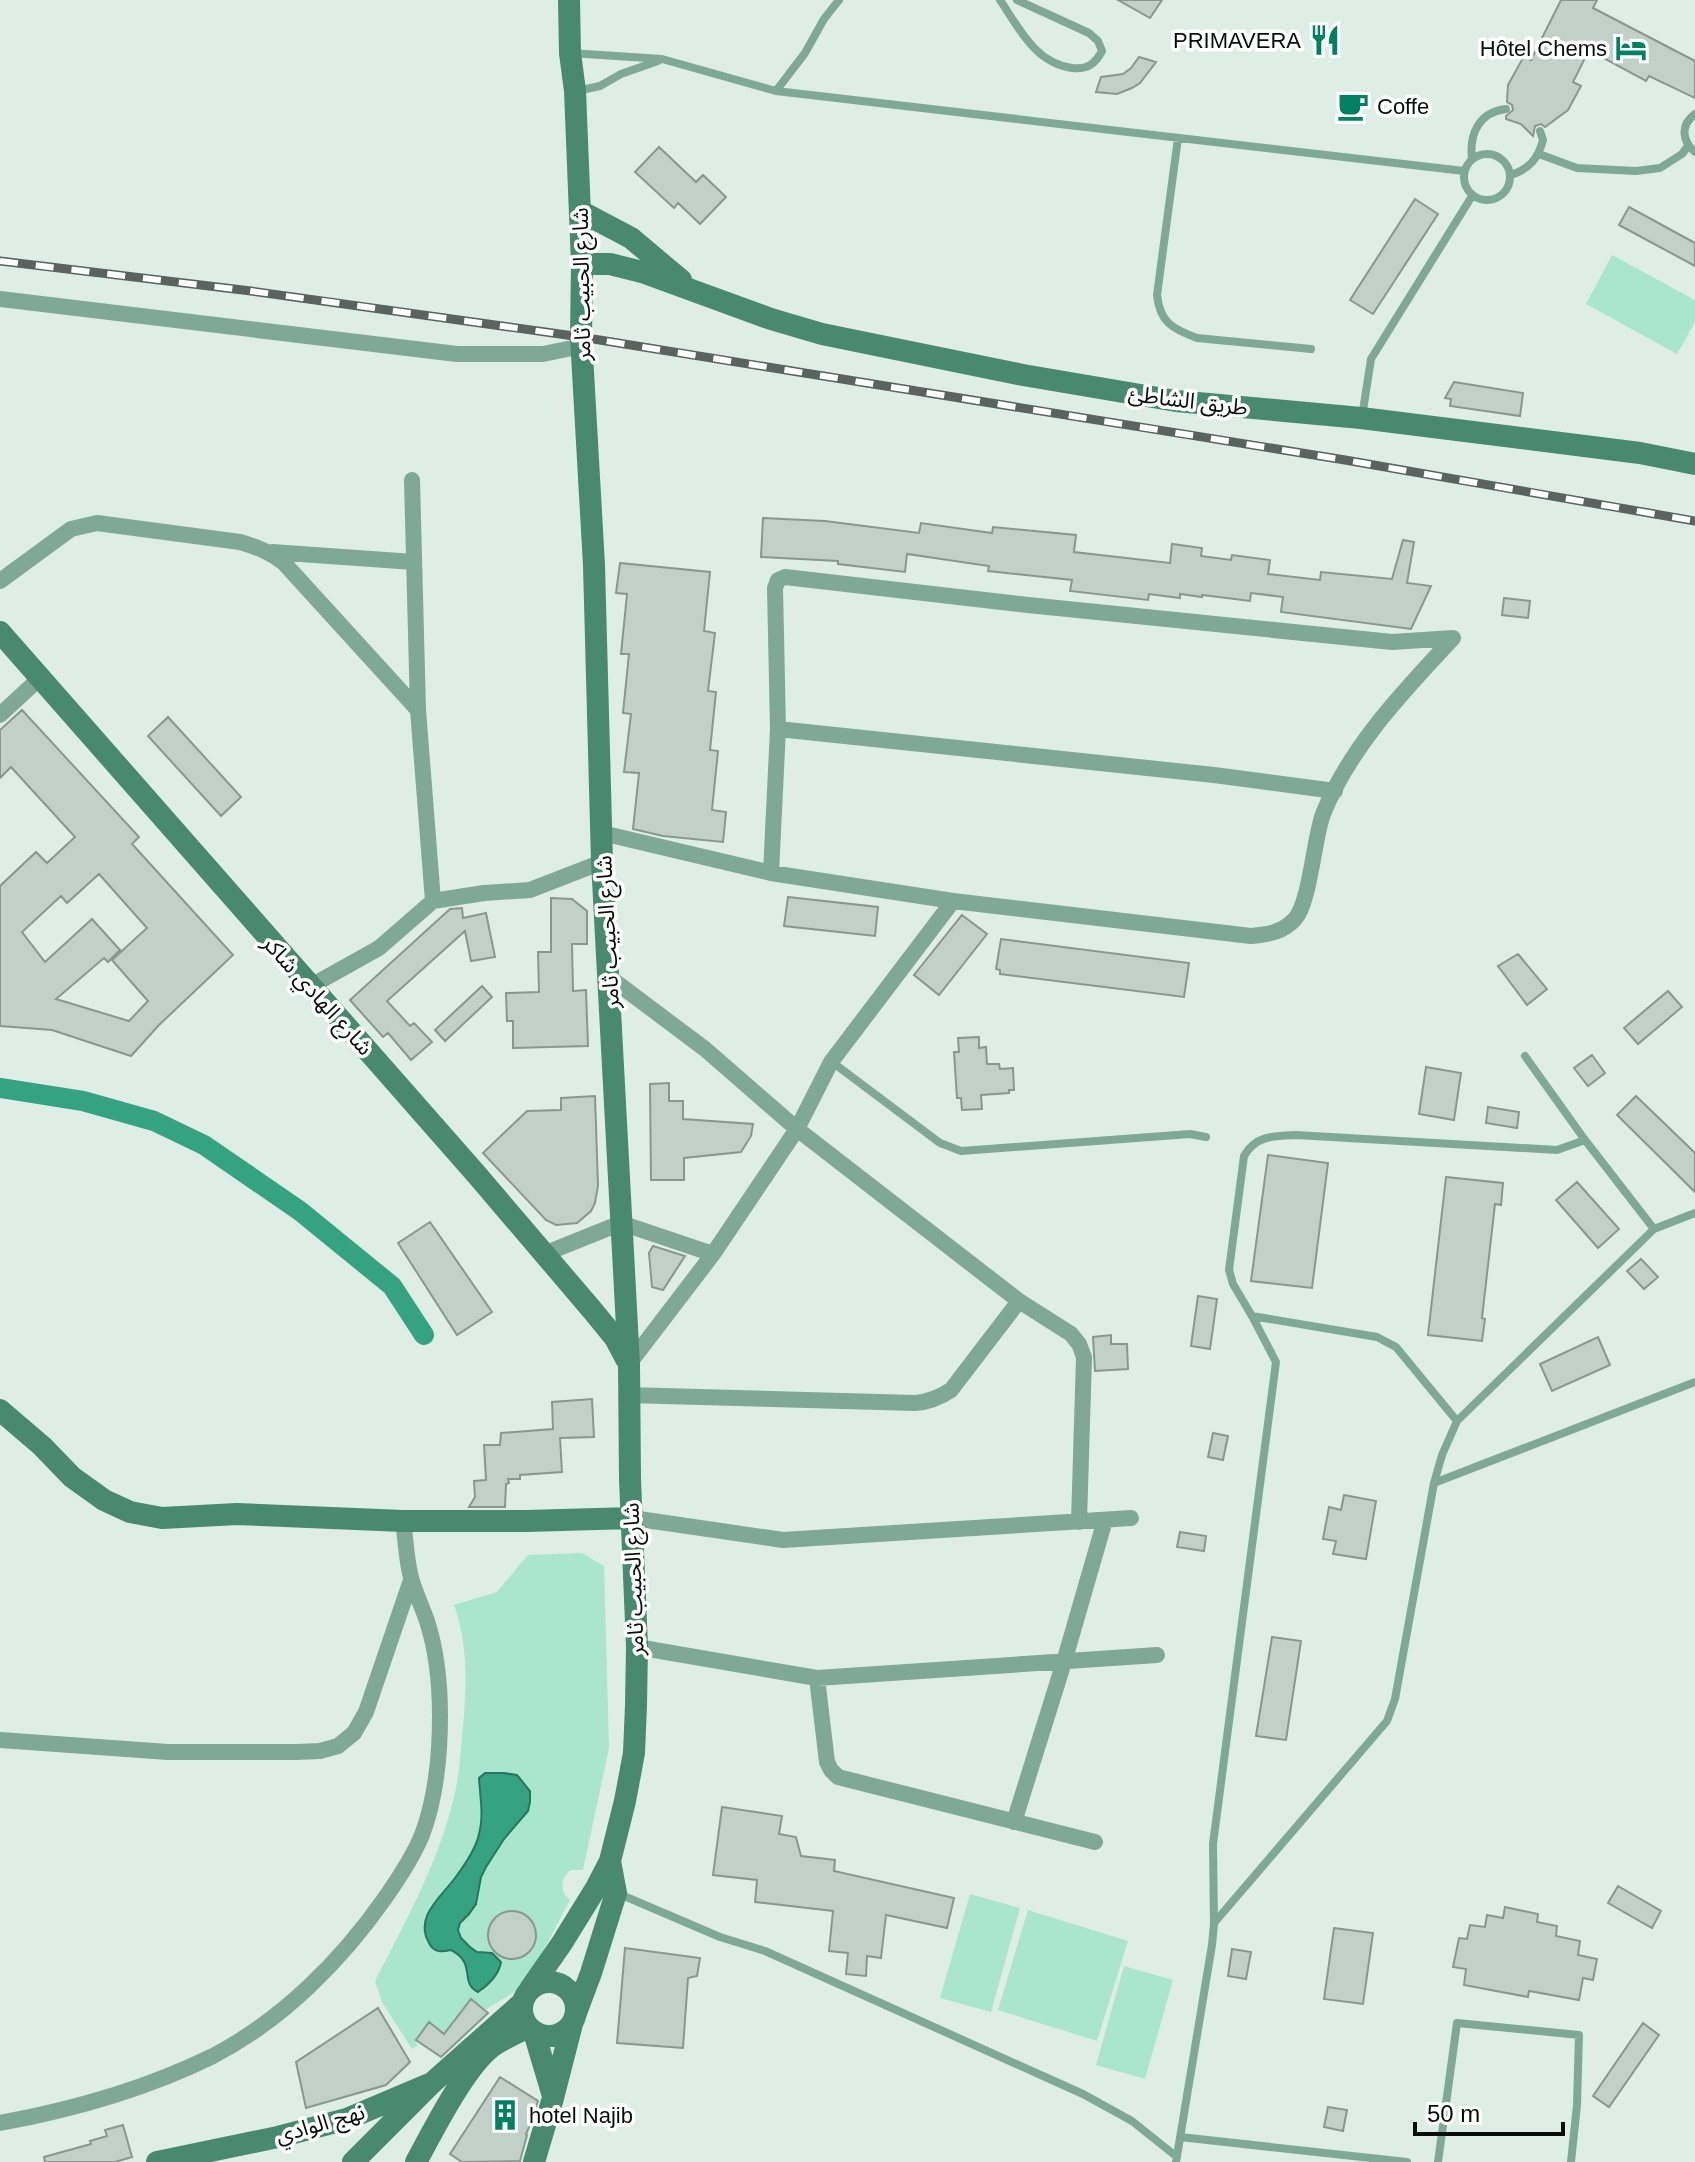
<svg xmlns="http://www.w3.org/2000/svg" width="1695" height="2162" viewBox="0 0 1695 2162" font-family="Helvetica,'Noto Sans Arabic',sans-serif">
<rect width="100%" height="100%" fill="#deeee7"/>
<path fill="#aae5ce" d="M1612 255 1695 300V322L1677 354 1586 304Z
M582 1553 604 1566 609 1748 583 1870H571C560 1879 559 1891 570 1900L525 1985 485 2010 471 1999 444 2034 429 2022 416 2039 417 2046 412 2049 382 2002 375 1981C407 1919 442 1856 456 1788 460 1768 461 1747 463 1726 467 1686 468 1643 454 1605L497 1592 528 1555Z
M970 1894 1020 1908 991 2012 940 1998Z
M1028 1910 1128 1941 1097 2041 998 2010Z
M1124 1966 1173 1980 1145 2079 1096 2065Z"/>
<path fill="#35a280" stroke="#28765d" stroke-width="2" d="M485 1773H504L517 1775 530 1791V1802L528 1811 504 1839 486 1867 481 1877 476 1904 469 1914 460 1923 458 1930 461 1938 470 1947 477 1952 492 1953 501 1962C499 1975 488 1985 478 1992 459 1983 477 1963 451 1950 442 1952 434 1953 429 1943 414 1917 441 1897 455 1878 464 1866 476 1849 479 1834 484 1816 480 1796 479 1778Z"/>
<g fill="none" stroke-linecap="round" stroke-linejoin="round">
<path stroke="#35a280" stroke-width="20" d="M0 1088 83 1101 154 1121 204 1145 300 1211 392 1286 424 1335"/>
</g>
<path fill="#c1d0c9" stroke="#899791" stroke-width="2" fill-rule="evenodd" d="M1118 0H1162L1150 18Z
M1561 0H1597L1593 8 1695 61V98L1649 76 1646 81 1589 50 1573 82 1581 86 1568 110 1545 127 1541 124 1535 126 1533 136 1521 124 1506 119V116L1513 110 1512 105 1507 102 1508 85 1524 56 1531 60Z
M1139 57 1156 62 1140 83 1132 88 1117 94 1096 92 1101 77 1123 74 1131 68Z
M659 147 696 182 703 175 726 197 700 224 678 203 674 208 635 172Z
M1415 199 1438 214 1373 314 1350 300Z
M1629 207 1695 243V266L1619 225Z
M1454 382 1523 393 1520 416 1450 406 1451 399 1445 398Z
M763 518 825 521 919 533 921 523 992 533 993 527 1076 535 1074 552 1170 563 1172 544 1202 548 1201 556 1231 560 1232 555 1270 560 1268 574 1320 580 1321 572 1392 579 1403 540 1414 542 1407 583 1431 586 1411 629 1281 612 1283 597 1251 593 1250 601 1202 595V597L1180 594V598L1149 594 1148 600 1070 591 1072 580 988 571 989 566 907 554 905 572 838 564V561L761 557Z
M620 563 710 572 704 631 715 633 708 691 716 692 710 750 718 751 712 810 726 812 723 842 663 836 633 829 639 773 624 772 631 714 623 713 629 654H621L627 594 616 593Z
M1504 598 1530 601 1528 618 1502 615Z
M22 710 139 837 132 844 233 955 159 1025 131 1056 52 1030 0 1026V886L36 852 47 863 75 837 11 767 0 778V730ZM99 874 147 928 112 960 148 1001 129 1021 56 999 104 958 108 962 120 950 92 919 45 962 22 932 61 896 67 903Z
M168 717 241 797 221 816 148 736Z
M788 897 878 907 875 936 784 926Z
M551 898 572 899 587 911V944H572L573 991 586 990 588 1046 513 1048V1021H507L506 993 539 992 538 952H551Z
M462 908 463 918 486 913 495 957 471 961 465 931 387 1001 410 1026 414 1023 432 1042 411 1060 388 1033 383 1037 350 1000 450 909Z
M962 915 987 934 939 995 914 975Z
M1001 939 1189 963 1184 997 1000 974V970L996 969Z
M1518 954 1547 989 1527 1005 1498 966Z
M482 986 492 997 445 1041 435 1030Z
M1668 991 1682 1007 1638 1044 1624 1028Z
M979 1037V1048L986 1047 987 1064H999L1000 1069 1013 1068 1014 1090H1009V1093L981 1095 982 1109 962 1110 961 1098H957L954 1052H959L958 1038Z
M1592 1055 1605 1073 1588 1086 1574 1068Z
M1426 1067 1461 1073 1454 1120 1419 1114Z
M669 1083V1101H683V1119L753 1124 751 1136 741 1152 684 1158V1180H651L650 1084Z
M595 1096 598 1186 595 1203 591 1211 577 1223 556 1225 546 1220 483 1153 527 1111 561 1110V1098Z
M1636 1096 1695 1153V1192L1617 1115Z
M1488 1107 1519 1112 1517 1128 1486 1123Z
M1268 1155 1328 1163 1312 1288 1251 1281Z
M1446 1177 1503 1183 1501 1205 1495 1204 1482 1318 1485 1319 1482 1341 1428 1335Z
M1577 1182 1619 1229 1598 1248 1556 1200Z
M430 1222 492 1312 457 1335 398 1243Z
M653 1246 685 1256 663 1290 652 1287 649 1253Z
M1641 1259 1658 1277 1644 1289 1627 1271Z
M1198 1296 1217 1299 1210 1349 1191 1346Z
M1111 1335V1344H1127L1128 1369 1095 1371 1093 1337Z
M1598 1337 1610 1365 1552 1391 1540 1364Z
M592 1399 594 1437 560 1438 562 1472 520 1475V1479H508L509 1483 506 1484 505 1507H469L475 1497 474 1481 486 1480 484 1445H500L501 1433 553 1429 552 1402Z
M1213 1433 1228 1436 1223 1460 1208 1457Z
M1344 1495 1376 1501 1366 1559 1333 1554 1336 1541 1323 1539 1329 1507 1341 1510Z
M1180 1532 1206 1536 1204 1551 1177 1547Z
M1272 1637 1301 1641 1286 1740 1256 1736Z
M722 1807 782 1816 779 1834 796 1837 801 1856 835 1860 834 1871 954 1898 947 1928 886 1915 881 1958 867 1956 866 1976 846 1974 848 1953 829 1951 833 1911 755 1902 757 1880 713 1875Z
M1618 1886 1661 1911 1652 1928 1608 1903Z
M1505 1907 1538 1914 1537 1922 1557 1926 1556 1936 1580 1941 1578 1955 1597 1959 1593 1980 1583 1978 1579 2000 1529 1991 1528 1997 1464 1985 1466 1969 1453 1967 1459 1938 1467 1939 1470 1925 1485 1927 1487 1915 1503 1918Z
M488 1935a24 24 0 1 1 48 0a24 24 0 1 1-48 0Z
M1334 1928 1373 1933 1363 2004 1324 1999Z
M625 1948 700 1958 697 1976 688 1978 683 2048 617 2043Z
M1232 1949 1251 1952 1246 1979 1228 1976Z
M471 1999 488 2013 441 2057 416 2040 429 2022 444 2034Z
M378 2008 410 2062 386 2085 306 2108 296 2062Z
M1643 2023 1659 2035 1609 2107 1593 2096Z
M500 2077 538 2101 533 2115 528 2123 530 2125 526 2134 527 2135 520 2161 462 2162 450 2154Z
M1328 2107 1347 2110 1343 2131 1324 2127Z
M123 2125 132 2157 115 2162H45L44 2157 91 2144 90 2141 107 2136 105 2130Z"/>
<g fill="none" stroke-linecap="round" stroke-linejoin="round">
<path stroke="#80a898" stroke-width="8" d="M1000 0C1019 28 1035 63 1072 68 1087 70 1095 64 1102 51L1098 41 1089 33 1017 0
M570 53 662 59 776 91 1464 171
M577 91 600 86 621 74 658 61
M776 91 805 53 824 19 839 0
M1695 114C1680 125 1682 141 1695 152
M1178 138 1157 295C1160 323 1173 329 1197 338L1311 349
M1464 177a23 23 0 1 1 46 0a23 23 0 1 1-46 0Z
M1539 154 1577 168 1636 171 1660 168 1682 154 1688 146
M1472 159C1469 134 1479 112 1506 109
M1511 175C1529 169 1538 159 1543 140L1540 131
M1362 417 1371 359 1472 196
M1525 1056 1585 1140 1654 1229
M832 1062 940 1143 961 1151 1190 1134 1206 1137
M1252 1316 1377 1337 1396 1347 1457 1421
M1434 1483 1695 1382
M617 1893 720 1937 765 1951 1083 2094 1132 2121 1177 2157
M1214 1923 1387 1721 1395 1699 1434 1483 1442 1455 1457 1421 1654 1229 1695 1213
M1180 2137 1407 2162
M1176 2162 1212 1945 1214 1924 1213 1844 1276 1362 1252 1316 1233 1284 1229 1270 1244 1156C1256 1135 1274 1136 1296 1135L1557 1150 1585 1140
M1438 2162 1457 2023 1579 2035 1577 2105 1571 2162"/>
<path stroke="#80a898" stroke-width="16" d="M0 299 457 354H543L582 346
M412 480 418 710 433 901
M272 552 414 562
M0 581 71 529 97 523 240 542C257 547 270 552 284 563L418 710
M0 715 41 677
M778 729 1214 775 1335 791
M602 833 771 873 953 901 1251 936C1268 934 1282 933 1295 919 1310 902 1314 838 1323 814 1351 745 1404 691 1453 638
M771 873 778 729 775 588 778 580 785 577 1028 605 1392 642 1453 638
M609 977 705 1049 797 1129 1019 1301 1071 1334 1079 1344 1084 1357 1079 1522
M311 986 379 948 433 901 484 893 530 890 602 862
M544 1254 621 1223 713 1254
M629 1364 713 1254 797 1129 831 1062 953 901
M627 1395 915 1403C929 1402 939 1398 951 1390L1019 1301
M632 1518 783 1540 1131 1518
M637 1647 817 1678 1157 1655
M817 1678 827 1762 831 1770 838 1777 1095 1842
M0 1740 168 1752H296L320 1751 338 1746 354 1733 366 1712 411 1580
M1014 1822 1064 1662 1105 1520
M0 2123C71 2110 148 2088 213 2056 282 2020 341 1961 385 1898 399 1878 413 1857 422 1835 436 1798 440 1755 440 1716 440 1684 437 1652 427 1621 422 1607 416 1594 412 1581 406 1562 406 1540 403 1521"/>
<path stroke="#498871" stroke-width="22" d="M580 211 631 238 681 280
M582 264H610L642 272 771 319 822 334 1023 375 1176 401 1361 418 1640 453 1695 464
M0 632 477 1175 593 1311 615 1338 626 1359
M0 1410 42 1446 72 1477 104 1500 130 1512 162 1518 237 1514 403 1521H526L632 1518
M522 2009a27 27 0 1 1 54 0a27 27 0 1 1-54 0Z
M530 1989 562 1943 596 1888 610 1861 625 1801 634 1753 636 1705 637 1647 630 1479 629 1364 602 862 594 565 581 337 582 264 575 91 570 53 569 0
M576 2013 591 1973 616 1893 610 1861
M534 2032 553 2096
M157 2162 278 2137 347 2119 432 2083
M353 2162 432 2083 522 2003
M416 2162C433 2131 463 2071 489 2049 500 2040 515 2034 528 2027
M534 2162 553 2098 572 2024"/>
<defs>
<path id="rail" d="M0 261 251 291 581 337 1345 460 1695 521"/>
</defs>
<use href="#rail" stroke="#5a635f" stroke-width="9"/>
<use href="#rail" stroke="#fff" stroke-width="6" stroke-dasharray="18" stroke-linecap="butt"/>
</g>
<defs>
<symbol id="restaurant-bare" viewBox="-9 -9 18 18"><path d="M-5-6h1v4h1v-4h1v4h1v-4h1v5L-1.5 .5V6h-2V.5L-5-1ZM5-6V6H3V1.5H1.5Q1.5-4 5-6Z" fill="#018162" stroke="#fff" stroke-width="2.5" paint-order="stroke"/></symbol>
<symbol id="hotel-bare" viewBox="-9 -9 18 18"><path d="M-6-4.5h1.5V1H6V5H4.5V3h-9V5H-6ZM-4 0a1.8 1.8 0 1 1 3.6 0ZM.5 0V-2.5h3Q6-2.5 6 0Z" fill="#018162" stroke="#fff" stroke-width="2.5" paint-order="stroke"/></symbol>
<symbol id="cafe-bare" viewBox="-9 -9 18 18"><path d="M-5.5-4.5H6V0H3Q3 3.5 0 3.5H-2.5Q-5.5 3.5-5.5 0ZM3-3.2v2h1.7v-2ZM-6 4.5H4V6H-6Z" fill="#018162" stroke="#fff" stroke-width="2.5" paint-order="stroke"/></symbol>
<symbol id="building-bare" viewBox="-9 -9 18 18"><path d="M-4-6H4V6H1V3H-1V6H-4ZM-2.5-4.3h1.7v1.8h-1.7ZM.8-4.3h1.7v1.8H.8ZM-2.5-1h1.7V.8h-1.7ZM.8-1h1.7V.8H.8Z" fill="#018162" stroke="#fff" stroke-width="2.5" paint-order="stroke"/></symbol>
</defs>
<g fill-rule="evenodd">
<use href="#restaurant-bare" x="1303" y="18" width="44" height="44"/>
<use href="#hotel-bare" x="1609" y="26" width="44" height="44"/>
<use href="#cafe-bare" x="1331" y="84" width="44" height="44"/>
<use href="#building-bare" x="483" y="2093" width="44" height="44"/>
</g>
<g text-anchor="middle" stroke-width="7" stroke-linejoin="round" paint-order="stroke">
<g font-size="22" fill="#090e0c" stroke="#fff" text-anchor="end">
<text x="1301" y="48">PRIMAVERA</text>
<text x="1607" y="56">Hôtel Chems</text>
<text x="1377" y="114" text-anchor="start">Coffe</text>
<text x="529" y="2123" text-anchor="start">hotel Najib</text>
</g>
<g font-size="22" fill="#090e0c" stroke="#fff">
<text transform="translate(581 284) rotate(-91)" y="8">شارع الحبيب ثامر</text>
<text transform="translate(1188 400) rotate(7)" y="8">طريق الشاطئ</text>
<text transform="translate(607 932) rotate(-93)" y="8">شارع الحبيب ثامر</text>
<text transform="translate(318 995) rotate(48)" y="8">شارع الهادي شاكر</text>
<text transform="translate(633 1579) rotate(-92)" y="8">شارع الحبيب ثامر</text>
<text transform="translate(320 2123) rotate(-16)" y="8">نهج الوادي</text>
</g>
</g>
<path d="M1415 2122v12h148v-12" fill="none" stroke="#090e0c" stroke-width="4"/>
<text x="1427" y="2122" font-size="24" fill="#090e0c" stroke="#ffffff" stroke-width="6" paint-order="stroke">50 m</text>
</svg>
